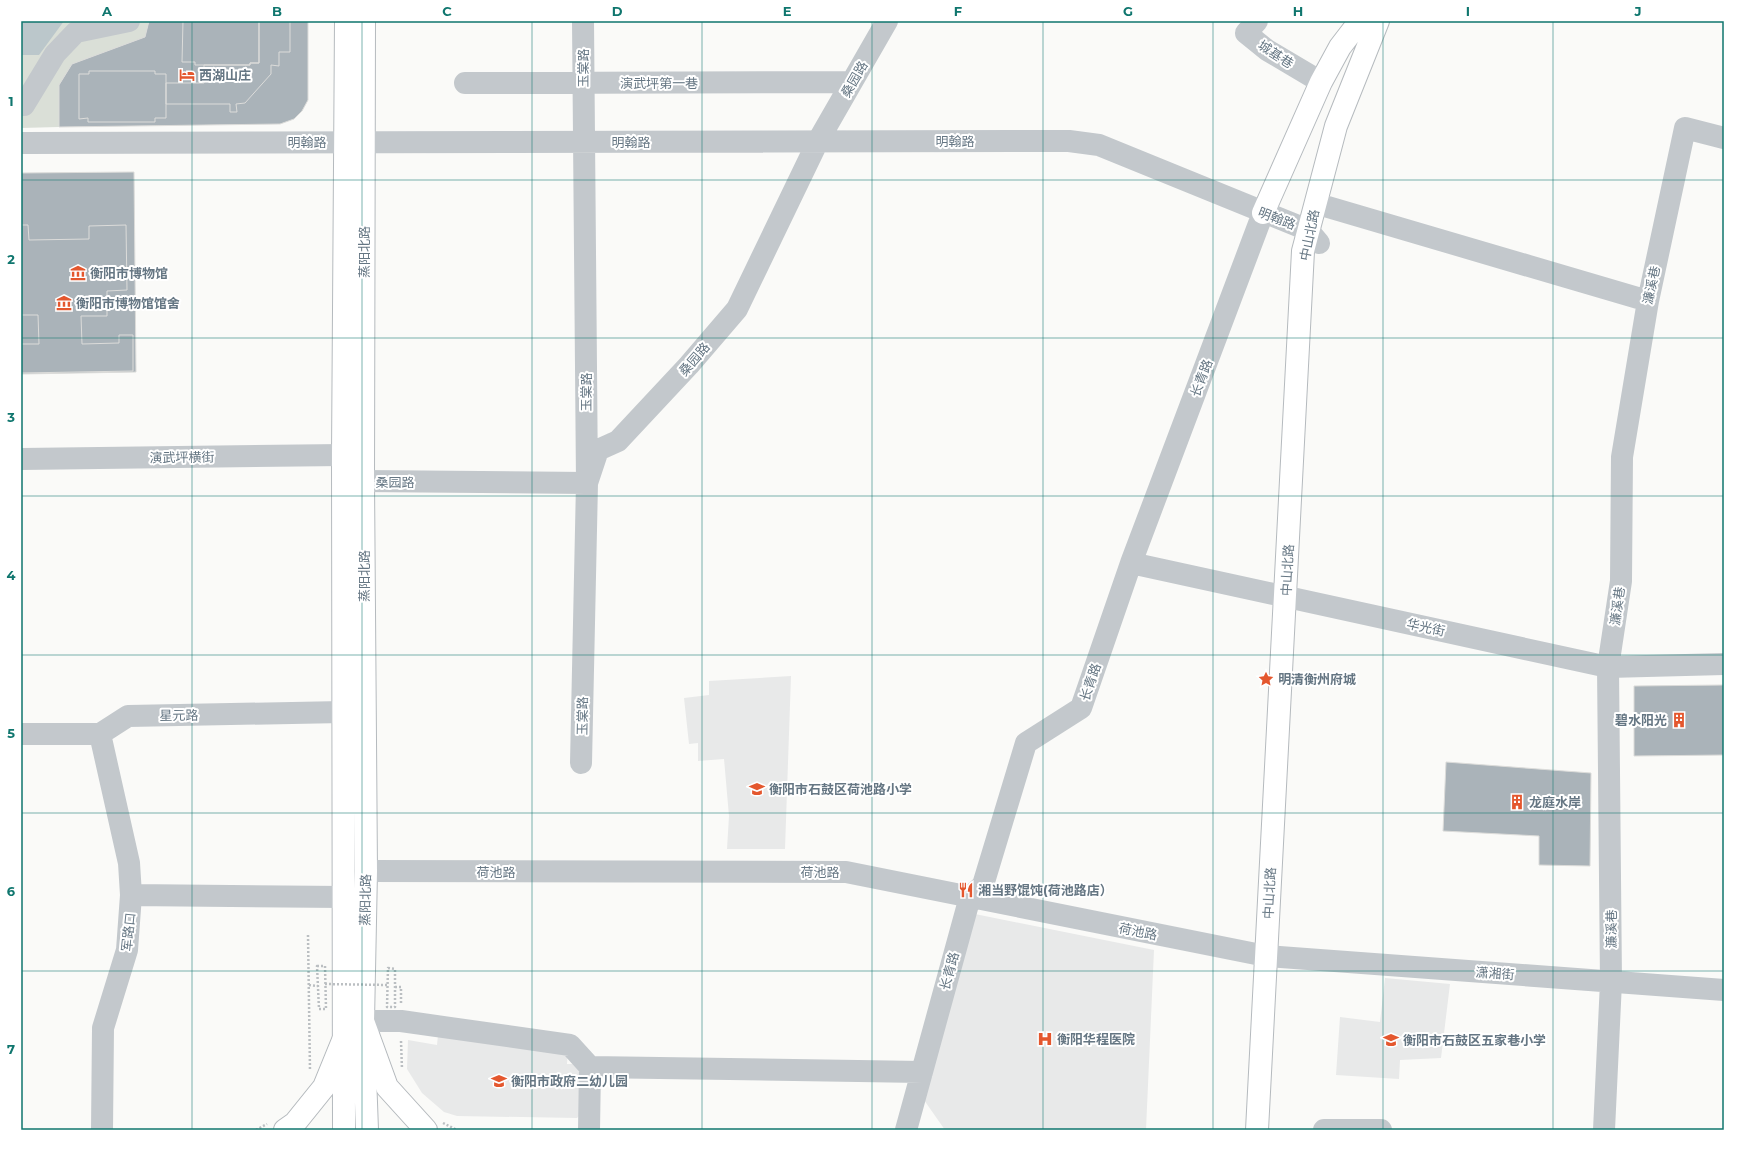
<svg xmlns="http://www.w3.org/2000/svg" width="1745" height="1151" viewBox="0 0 1745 1151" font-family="Montserrat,'Noto Sans SC',sans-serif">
<rect width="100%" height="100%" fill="#fafaf8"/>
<path fill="#e8e9e9" d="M791 676 785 849H727L729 816 724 759 698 761V743L689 744 684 698 709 695V681Z
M970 913 1154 950 1146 1130H945L924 1100Z
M1385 978 1450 984 1441 1058 1400 1060 1399 1079 1336 1075 1340 1017 1380 1022Z
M438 1035 568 1051 567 1064H583L582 1113 577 1118 457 1116 444 1112 422 1093 407 1069 408 1040 437 1045Z"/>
<path fill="#dadfd7" d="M21 21H149L145 37 72 64 59 85V127L21 128Z"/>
<path fill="#bbc7cb" d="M21 21H64L39 55H21Z"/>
<path fill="#aab3b9" stroke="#dcdcda" d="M149 21H308V100L302 111 294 119 280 124 59 127V85L72 64 145 37Z
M183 21H259V63H250V65H195V62H182Z
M259 21H290V52H279V66L271 65V74L245 103 236 104 237 112H230V104H166V83H204V65H250V63H259Z
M89 71H155V74H166V118H155V122H88V118L79 119V74H89Z
M134 172 136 372 21 374V173Z
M21 225H28L29 240 89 239V226L126 225 127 290 107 291V316H81L82 344 119 343V335H133V371L21 373V344H39L38 315H21Z
M1724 685V755L1634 756V686Z
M1446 762 1591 773 1590 866 1539 865V836L1443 831Z"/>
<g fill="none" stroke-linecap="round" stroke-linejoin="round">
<defs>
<path id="major" d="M364 21 363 481 366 871 363 1021 367 1130
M1263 213 1321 82 1340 47 1360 21
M344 1130 343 455 346 21
M1257 1130 1303 251 1336 126 1378 21"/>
<path id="highway" d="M363 1021 387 1087 426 1130
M285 1130 295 1123 324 1087 344 1038"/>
</defs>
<use href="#major" stroke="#b5babe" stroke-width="24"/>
<use href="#highway" stroke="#b4b9bd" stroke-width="24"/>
<path stroke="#bbbfc2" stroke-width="2.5" stroke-dasharray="2 2" stroke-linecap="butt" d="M308 935 310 1071
M317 966H325L326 1009H319Z
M388 968 395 969V1007H387Z
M309 985 318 986
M395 987H401V1004
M401 1041 402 1069
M443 1123 457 1130
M256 1130 267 1124"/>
<path stroke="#c3c8cc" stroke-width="22" d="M1257 21 1246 33 1267 50 1321 82
M465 83 852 82
M21 105H24L55 54 76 32 129 21
M21 143 1069 141 1099 145 1308 230 1319 243
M1328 207 1648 301
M21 459 343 455
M363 481 587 483 598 450 618 441 689 365 737 309 818 141 887 21
M1131 563 1608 667 1724 664
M21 734H100L128 716 343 712
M100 734 129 863 131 895 127 950 103 1028 102 1130
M581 763 587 483 583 21
M366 871 846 872 1266 956 1724 990
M131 895 343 897
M363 1021H401L570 1045 590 1067 922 1072
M589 1130 590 1067
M906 1130 970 897 983 885 1026 743 1081 708 1131 563 1263 213
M1324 1130H1381
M1604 1130 1611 982 1608 667 1621 581 1622 457 1648 301 1685 128 1724 138"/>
<use href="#major" stroke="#fff" stroke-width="22"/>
<use href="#highway" stroke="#fff" stroke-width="22"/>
<path stroke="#bbbfc2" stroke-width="2.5" stroke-dasharray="2 2" stroke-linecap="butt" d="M325 984 387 985"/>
</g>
<path fill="none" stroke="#0f766e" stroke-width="1" stroke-opacity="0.55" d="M192 21V1130M362 21V1130M532 21V1130M702 21V1130M872 21V1130M1043 21V1130M1213 21V1130M1383 21V1130M1553 21V1130M21 180H1724M21 338H1724M21 496H1724M21 655H1724M21 813H1724M21 971H1724"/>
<defs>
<symbol id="hotel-bare" viewBox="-9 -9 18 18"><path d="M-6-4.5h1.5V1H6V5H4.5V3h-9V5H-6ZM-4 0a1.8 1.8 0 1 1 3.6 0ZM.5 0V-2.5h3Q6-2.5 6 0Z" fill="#e4572e" stroke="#fff" stroke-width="2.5" paint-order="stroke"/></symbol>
<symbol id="museum-bare" viewBox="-9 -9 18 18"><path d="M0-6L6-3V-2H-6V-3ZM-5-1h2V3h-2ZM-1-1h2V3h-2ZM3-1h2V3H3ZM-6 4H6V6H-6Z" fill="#e4572e" stroke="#fff" stroke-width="2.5" paint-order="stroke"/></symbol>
<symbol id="sight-bare" viewBox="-9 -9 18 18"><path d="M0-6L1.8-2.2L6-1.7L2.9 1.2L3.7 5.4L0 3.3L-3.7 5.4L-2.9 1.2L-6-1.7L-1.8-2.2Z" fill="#e4572e" stroke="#fff" stroke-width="2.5" paint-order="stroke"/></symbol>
<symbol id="building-bare" viewBox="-9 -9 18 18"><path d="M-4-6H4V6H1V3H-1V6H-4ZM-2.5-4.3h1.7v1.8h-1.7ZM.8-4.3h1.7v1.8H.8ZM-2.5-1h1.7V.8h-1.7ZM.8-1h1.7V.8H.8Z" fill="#e4572e" stroke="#fff" stroke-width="2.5" paint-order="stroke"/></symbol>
<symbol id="school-bare" viewBox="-9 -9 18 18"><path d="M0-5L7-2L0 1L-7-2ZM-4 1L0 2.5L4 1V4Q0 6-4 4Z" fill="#e4572e" stroke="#fff" stroke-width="2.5" paint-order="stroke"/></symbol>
<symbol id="restaurant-bare" viewBox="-9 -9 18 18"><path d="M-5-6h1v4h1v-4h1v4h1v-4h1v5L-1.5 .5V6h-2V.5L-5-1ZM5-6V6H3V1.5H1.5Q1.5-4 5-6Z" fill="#e4572e" stroke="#fff" stroke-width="2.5" paint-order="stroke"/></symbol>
<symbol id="hospital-bare" viewBox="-9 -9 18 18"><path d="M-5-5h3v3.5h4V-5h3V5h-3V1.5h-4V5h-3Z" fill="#e4572e" stroke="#fff" stroke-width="2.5" paint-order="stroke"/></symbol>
</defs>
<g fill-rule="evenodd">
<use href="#hotel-bare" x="176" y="64" width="22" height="22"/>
<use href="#museum-bare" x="67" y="262" width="22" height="22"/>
<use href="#museum-bare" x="53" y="292" width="22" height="22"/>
<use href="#sight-bare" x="1255" y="668" width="22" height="22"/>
<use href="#building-bare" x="1668" y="709" width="22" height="22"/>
<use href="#school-bare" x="746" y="778" width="22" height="22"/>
<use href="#building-bare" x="1506" y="791" width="22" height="22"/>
<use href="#restaurant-bare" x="955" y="879" width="22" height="22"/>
<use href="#hospital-bare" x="1034" y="1028" width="22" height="22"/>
<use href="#school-bare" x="1380" y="1029" width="22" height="22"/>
<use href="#school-bare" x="488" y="1070" width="22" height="22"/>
</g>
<g text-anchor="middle" stroke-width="4" stroke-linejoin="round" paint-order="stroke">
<g font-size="13" fill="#657683" stroke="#fff">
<text transform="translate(1276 54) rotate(33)" y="5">城基巷</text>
<text transform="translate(583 68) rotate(-90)" y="5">玉棠路</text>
<text transform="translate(854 79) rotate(-60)" y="5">桑园路</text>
<text x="659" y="88">演武坪第一巷</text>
<text x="955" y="146">明翰路</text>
<text x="307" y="147">明翰路</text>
<text x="631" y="147">明翰路</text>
<text transform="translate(1277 218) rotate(21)" y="5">明翰路</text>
<text transform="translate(1309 235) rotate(-79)" y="5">中山北路</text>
<text transform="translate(364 252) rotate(-90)" y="5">蒸阳北路</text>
<text transform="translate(1651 285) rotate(-78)" y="5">濂溪巷</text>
<text transform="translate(694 359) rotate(-49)" y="5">桑园路</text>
<text transform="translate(1201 378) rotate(-69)" y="5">长青路</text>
<text transform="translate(586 392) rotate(-90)" y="5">玉棠路</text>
<text transform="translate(182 457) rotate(-1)" y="5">演武坪横街</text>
<text x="395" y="487">桑园路</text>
<text transform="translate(1287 570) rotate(-87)" y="5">中山北路</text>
<text transform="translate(364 576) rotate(-90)" y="5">蒸阳北路</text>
<text transform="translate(1617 606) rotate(-82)" y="5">濂溪巷</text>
<text transform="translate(1426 627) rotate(12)" y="5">华光街</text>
<text transform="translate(1090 682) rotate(-71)" y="5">长青路</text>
<text transform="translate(179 715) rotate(-1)" y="5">星元路</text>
<text transform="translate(582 716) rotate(-89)" y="5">玉棠路</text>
<text x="496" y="877">荷池路</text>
<text x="820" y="877">荷池路</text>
<text transform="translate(1269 893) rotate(-87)" y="5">中山北路</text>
<text transform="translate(365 900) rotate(-89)" y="5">蒸阳北路</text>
<text transform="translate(1611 929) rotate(-90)" y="5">濂溪巷</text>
<text transform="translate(1138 931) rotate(11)" y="5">荷池路</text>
<text transform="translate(128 932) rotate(-84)" y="5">军路口</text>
<text transform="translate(949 971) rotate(-75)" y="5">长青路</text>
<text transform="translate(1495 973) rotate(4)" y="5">潇湘街</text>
</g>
<g font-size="13" font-weight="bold" fill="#657683" stroke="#fff" text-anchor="start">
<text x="199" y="80">西湖山庄</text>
<text x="90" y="278">衡阳市博物馆</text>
<text x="76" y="308">衡阳市博物馆馆舍</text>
<text x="1278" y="684">明清衡州府城</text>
<text x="1667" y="725" text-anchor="end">碧水阳光</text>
<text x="769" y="794">衡阳市石鼓区荷池路小学</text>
<text x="1529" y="807">龙庭水岸</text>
<text x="978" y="895">湘当野馄饨(荷池路店）</text>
<text x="1057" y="1044">衡阳华程医院</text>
<text x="1403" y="1045">衡阳市石鼓区五家巷小学</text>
<text x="511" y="1086">衡阳市政府二幼儿园</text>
</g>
</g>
<rect width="1745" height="1151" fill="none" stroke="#ffffff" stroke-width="44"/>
<rect x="22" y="22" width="1701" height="1107" fill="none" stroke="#0f766e" stroke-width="1.5"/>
<g font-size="13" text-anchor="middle" font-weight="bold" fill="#0f766e">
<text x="107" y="16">A</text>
<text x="277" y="16">B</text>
<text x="447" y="16">C</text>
<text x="617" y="16">D</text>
<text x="787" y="16">E</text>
<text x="958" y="16">F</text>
<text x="1128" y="16">G</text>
<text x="1298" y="16">H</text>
<text x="1468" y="16">I</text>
<text x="1638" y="16">J</text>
<text x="11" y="106">1</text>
<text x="11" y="264">2</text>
<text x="11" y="422">3</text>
<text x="11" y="580">4</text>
<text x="11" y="738">5</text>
<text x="11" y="896">6</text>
<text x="11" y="1054">7</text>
</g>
</svg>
